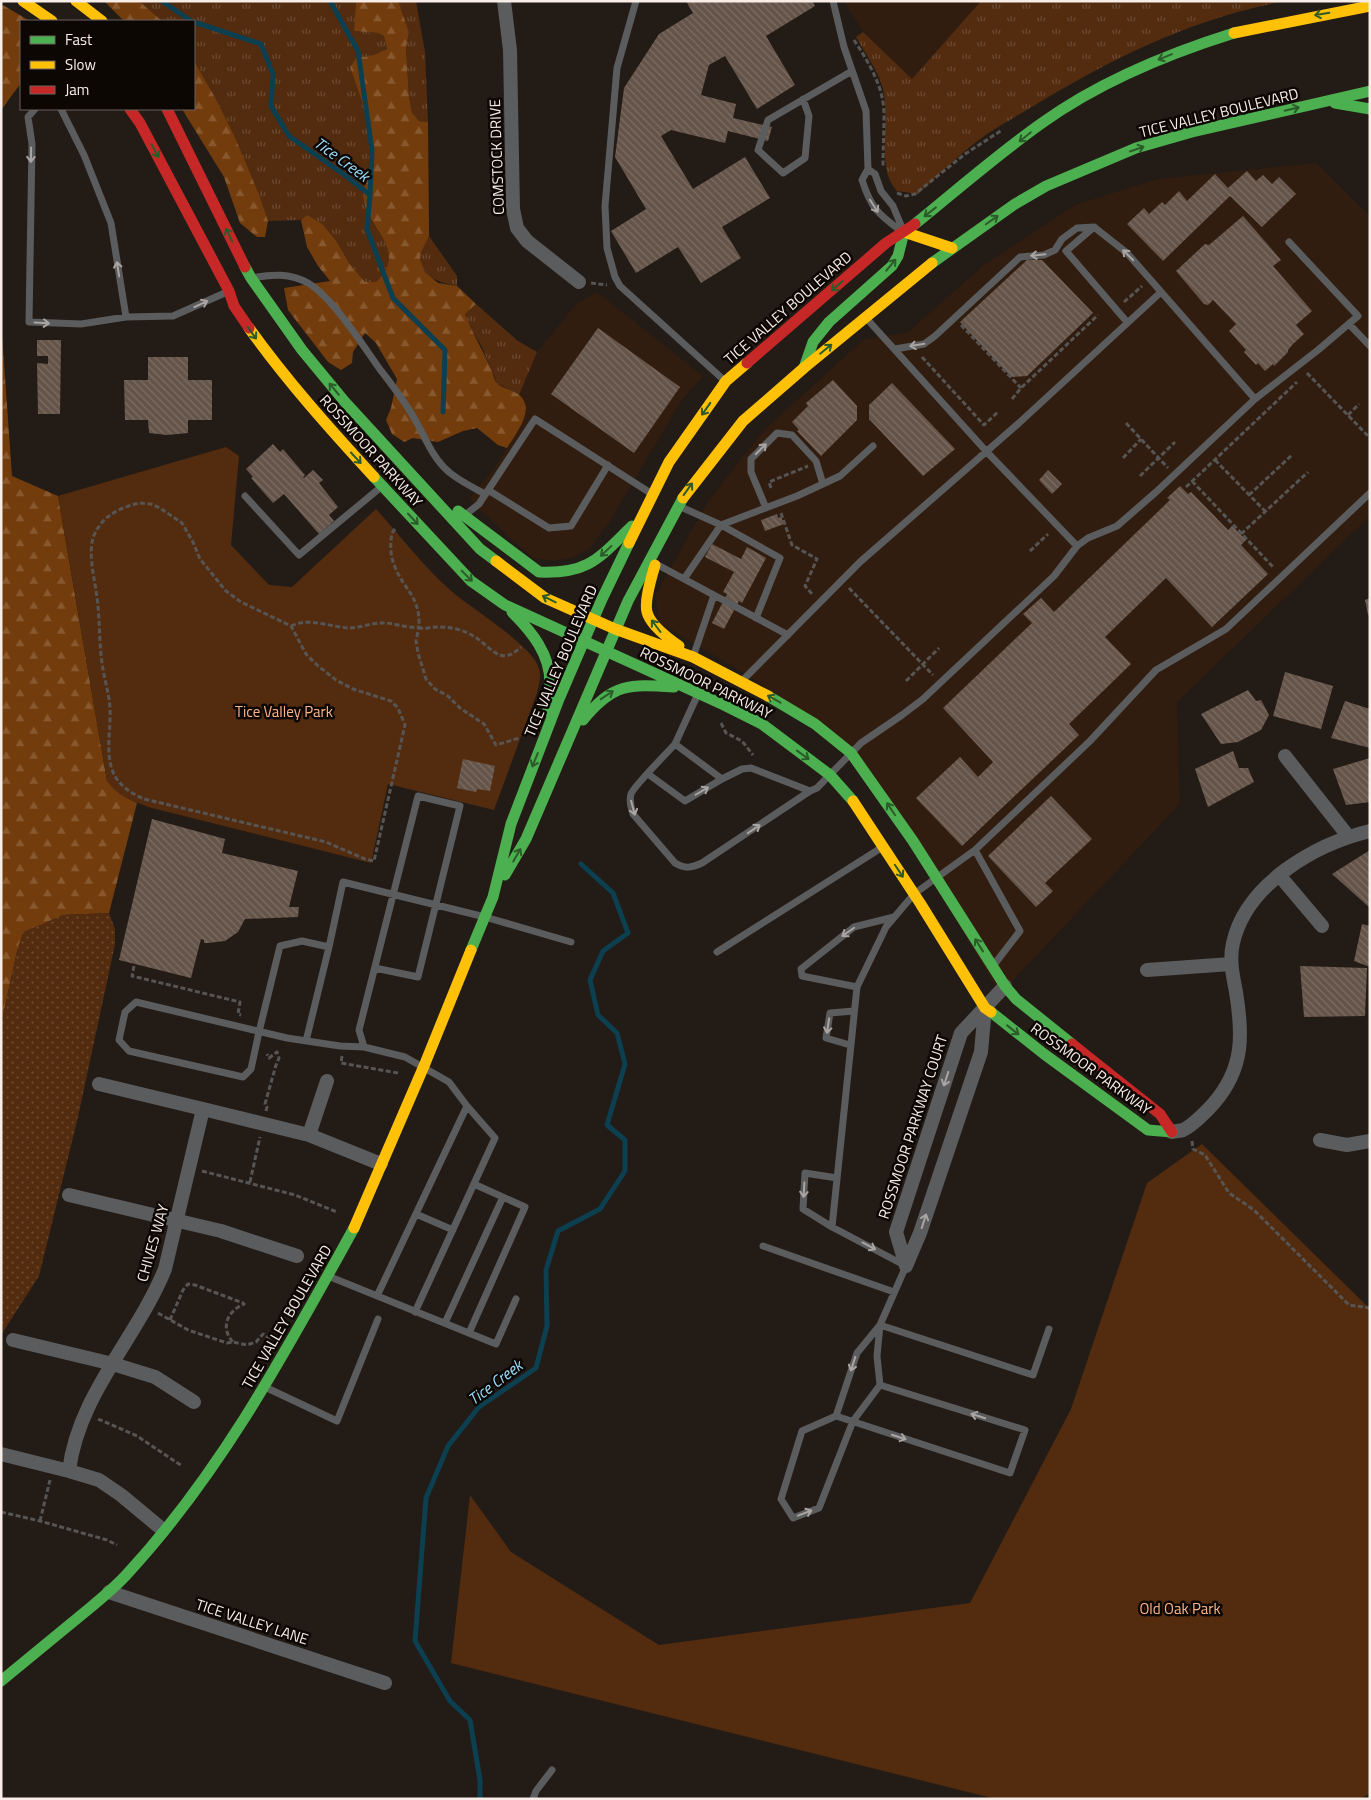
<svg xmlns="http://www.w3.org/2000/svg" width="1371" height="1800" viewBox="0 0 1371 1800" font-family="'Titillium Web',sans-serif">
<defs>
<pattern id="grass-tufts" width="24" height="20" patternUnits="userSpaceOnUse" patternTransform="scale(1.25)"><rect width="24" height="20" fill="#532c10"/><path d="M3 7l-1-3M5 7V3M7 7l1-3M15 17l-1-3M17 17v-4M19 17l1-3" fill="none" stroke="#6c4b33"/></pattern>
<pattern id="forest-firs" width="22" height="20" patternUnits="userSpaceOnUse" patternTransform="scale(1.25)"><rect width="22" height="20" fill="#733c0c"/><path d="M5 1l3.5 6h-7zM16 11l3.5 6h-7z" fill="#88582f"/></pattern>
<pattern id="garden-dots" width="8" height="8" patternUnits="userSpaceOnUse" patternTransform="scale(1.25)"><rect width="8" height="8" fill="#532c10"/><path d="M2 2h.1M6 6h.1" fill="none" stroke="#6c4b33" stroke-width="1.8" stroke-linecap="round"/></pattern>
<pattern id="building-back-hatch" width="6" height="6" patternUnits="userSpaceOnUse" patternTransform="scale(1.25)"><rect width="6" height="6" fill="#655449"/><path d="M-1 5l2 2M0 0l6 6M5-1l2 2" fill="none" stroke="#7c6d63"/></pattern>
</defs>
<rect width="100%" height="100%" fill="#231b16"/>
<path fill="#301d10" d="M844 1H981L912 79 863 32Z
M1316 163 1370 216V516L1177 702 1180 804 1000 994 857 753 747 675 660 623 655 596 708 501 764 430 863 340 908 332 984 265 1075 205 1157 179Z
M597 292 703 376 682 400 610 521 589 549 571 558 551 561 534 558 514 542 469 499 495 468 522 422 525 402 519 395 537 352 576 304Z"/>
<path fill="url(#grass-tufts)" d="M139 1H356L354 31 378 33 384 36 387 49 374 55 356 58 350 67 368 119 370 150 374 166C369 177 360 190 364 203 371 232 408 251 376 282H365L349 263 337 242 307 215 301 220 268 221 234 135 216 99 194 61V21H162Z
M398 1H416L425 52 428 122 419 121 412 114 409 97 406 48 409 32Z
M981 1H1286C1196 17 1112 58 1035 105 1019 115 1002 124 987 134 962 151 940 174 918 194L897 191C894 187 890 182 889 178 880 154 889 116 883 89 878 70 865 53 856 37L863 32 912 79Z
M429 236 457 276V286C442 283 417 276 420 255 421 248 426 242 429 236Z
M476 304 518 341 537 352 519 395 497 383 482 347 471 329 465 314Z"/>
<path fill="url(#forest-firs)" d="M104 1H139L162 21H124Z
M356 1H398L409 32 406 48 409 97 412 113 419 121 428 122 429 236 421 252 420 260 425 272 438 283 457 286 476 304 465 314C472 333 483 350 491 369 493 373 494 380 497 383 502 388 512 390 518 394 537 408 516 433 507 448L498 445 477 428 463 431 438 442 413 438 404 442 392 434 386 420 391 408 397 379 376 343 365 333 353 352 352 363 341 370 328 362 288 310 284 288 330 281 318 266 307 247 301 220 307 215 322 224 337 242 349 263 365 282H376C408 251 371 232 364 202 360 190 369 177 374 166L370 150 368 119 350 67 356 58 374 55 387 49 384 36 378 33 354 31Z
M1 4 30 21H21V83L1 110Z
M194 61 216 99 234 135 259 195 268 221 265 237H257L240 223 224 177 182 109H194Z
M1 321 12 476 58 496 107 781 127 798 137 803 109 913 63 915 18 947 1 1024Z"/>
<path fill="#532c10" d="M226 447 239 456 231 545 269 585 292 587 376 509C400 535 422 565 449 589 470 608 528 642 538 666 542 675 539 684 537 693L494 810 388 784 371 863 148 807C131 800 119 797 107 781L58 496Z
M1202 1144 1370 1309V1794L1359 1799H996L451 1663 470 1495 511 1552 659 1645 970 1603 1071 1409 1147 1183Z"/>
<path fill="url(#garden-dots)" d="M109 913 115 929V944L78 1117 39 1276 1 1335V1024L18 947 23 932 63 915Z"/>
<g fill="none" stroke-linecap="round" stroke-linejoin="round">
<path stroke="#0c3f50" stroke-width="5" d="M162 1 191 21
M330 1 358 51 372 150 370 195
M194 22 261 44 273 74 271 106 289 136 346 176 370 195 367 229 393 298 445 350 443 412
M480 1799V1780L470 1720 450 1701 415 1641 426 1498 448 1446 479 1407 536 1368 547 1326 546 1270 558 1231 600 1209 625 1171V1140L607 1125 625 1064 617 1033 598 1015 590 980 603 951 628 933 613 893 581 864"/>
</g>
<path fill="url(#building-back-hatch)" d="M686 1H812L815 6 766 36 795 85 757 109 725 56 709 65 701 95 736 104 733 118 772 127 768 141 728 131 725 143 671 130 661 136 693 189 745 157 770 198 722 227 741 258 701 283 678 247 636 273 611 231 646 209 615 157 624 88 659 34 693 13Z
M1247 171 1256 181 1263 175 1272 184 1279 177 1296 194 1262 227 1230 196 1163 261 1127 224 1144 208 1149 214 1162 202 1165 205 1179 191 1187 201 1215 174 1228 188Z
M1243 216 1281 260 1273 266 1312 311 1296 325 1304 334 1293 344 1288 350V352L1274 366 1273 364 1265 371 1258 363 1256 365 1244 352 1246 350 1229 331 1236 324 1213 300 1208 305 1204 304 1176 271 1205 244 1209 245Z
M1027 260H1042L1093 313 1027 376 1011 377 960 322Z
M598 328 680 387 634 453 551 394Z
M37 340H61L60 414H38L37 363 48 364V356H37Z
M148 357H188V380H212V420H188V433L167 435 149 433 148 420H125L124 380H148Z
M833 380 857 406V420L821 456 797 431 799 430 792 422 808 406 806 403Z
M892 383 955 449 923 476 869 419V405Z
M273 444 280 452 283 449 305 475 303 477 304 478 313 470 323 480 319 483 338 507 329 515 334 521 319 534 284 494 273 503 251 478 253 477 246 469Z
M1048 470 1062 484 1052 494 1039 480Z
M1180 486 1188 494 1191 492 1228 530 1232 526 1246 540 1241 545 1268 574 1212 627 1166 578 1105 637 1131 664 1069 724 1079 735 962 846 916 798 960 757 978 777 993 762 943 708 1032 623 1023 614 1041 598 1054 612 1170 500 1167 498Z
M777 514 778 518 781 517 784 524 765 531 761 520Z
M712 544 741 559 747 547 766 558 742 603 739 601 724 629 712 623 727 594 723 592 734 572 705 557Z
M1370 598V616L1368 615 1365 600Z
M1285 672 1333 686 1321 729 1273 716Z
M1248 690 1256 701 1261 700 1269 715 1261 730 1238 742 1221 744 1201 714Z
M1345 701 1370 709V748L1331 738Z
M1233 751 1239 768H1248L1254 782 1208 807 1195 769Z
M1370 758V802L1346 805 1333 769Z
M463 759 495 766 490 791 477 789 476 792 457 788Z
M1051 796 1092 839 1045 883 1053 891 1036 907 988 856Z
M152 819 225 839 222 853 298 871 289 907H299L298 917 245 919 238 932 225 941 208 943H204V940L201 939 191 978 119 960Z
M1370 850V908L1332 874Z
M1362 924 1370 926V967L1354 961Z
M1300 966 1367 968 1365 1016 1304 1017Z"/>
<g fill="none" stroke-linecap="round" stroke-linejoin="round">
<path stroke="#575553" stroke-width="3" stroke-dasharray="5 2.5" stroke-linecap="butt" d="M854 40C869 63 884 87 884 115 884 132 883 149 883 166
M897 193 906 196 915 194 965 154 1002 130
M591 283 607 285
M1124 302 1142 286
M961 325 1021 388
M922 357 984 425 998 412
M1307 373 1370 438
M1012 399 1021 388 1098 315
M1348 415 1359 404
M1126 423 1168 468
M1123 458 1141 439
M1215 460 1265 511
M1140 476 1175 442
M1192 481 1274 568
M1186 487 1297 382
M771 488 769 482 808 466
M1249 495 1292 455
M140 503 151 504 160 508 182 523 193 542 200 559 226 591 241 602 291 626 306 654 317 665 336 680 353 689 391 701 398 708 405 725 374 861 365 859 326 842 144 799C132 794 118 785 113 772 105 753 111 729 110 708 109 693 104 678 102 663 99 642 100 620 97 598 95 579 88 557 93 538 100 517 120 507 140 503Z
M781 513 792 545 817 559 805 586 812 594
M395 529 392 533C390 544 390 556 395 567 405 592 420 595 419 627L423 629C441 624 463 628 478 639 485 644 492 652 500 655 509 658 515 652 521 647
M1241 534 1308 472
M1030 551 1048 534
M849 588 933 675
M291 626C310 617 330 627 349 628 361 628 373 622 384 623 396 623 408 629 419 627L416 641 418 653 426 679 435 689 448 696 460 708 484 724 496 745 519 738
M906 681 939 648
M721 723 726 733 742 741 753 755
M134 966 132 976 240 1002 238 1014 241 1015
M342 1056 341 1063 398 1073
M266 1111 267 1107 265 1104 276 1065 279 1058 277 1052 269 1058 267 1054
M1192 1141 1193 1149 1205 1155 1229 1193 1254 1210 1349 1305 1370 1308
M202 1171 295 1195 337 1212
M250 1182 260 1137
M158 1313 188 1330 227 1343 233 1342 247 1345 256 1342 263 1334 270 1339
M170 1320 183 1290 188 1284 195 1285 243 1303 244 1304C227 1311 220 1328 233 1342
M98 1419 137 1436 182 1466
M1 1512 40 1521 107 1540 117 1545
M40 1521 50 1480"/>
<path stroke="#5b5c5d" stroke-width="7" d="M636 1 617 68 605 206 607 248 615 277 620 286 725 381
M833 1 844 47 866 111 868 169 862 180C871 208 878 214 901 231
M803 99 809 116 805 158 783 173 758 150 768 120 852 71
M35 109 28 117 32 144 29 322 81 324 126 317 173 316 227 292
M61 109 84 155 111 223 126 317
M868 169 875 174 881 191 893 206 903 230
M252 278C272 274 290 273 308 283 332 297 362 344 379 368 391 384 404 400 414 418 425 436 432 458 449 472 458 480 474 488 485 494
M867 319 986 451 1077 546
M1127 322 1066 251 1094 227 1127 253 1255 399
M1349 324 1370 346
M895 349 924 344 935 336 1020 257 1044 255 1055 250 1062 239 1077 228 1094 227
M488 490 549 528 571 526 608 465
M245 496 299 555 381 487
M681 507 721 525 797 496 840 476 873 446
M766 508 751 472V459L777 433 792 435 816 461 823 484
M465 515 479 504 535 419 652 494
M658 565 684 579
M756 618 780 558 721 525 684 579 788 635
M693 657 714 595
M743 680 860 562 1019 423 1161 292
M675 744 698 694
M648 774 685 801 722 779 675 744C667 753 633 787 631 794 629 801 631 807 633 814L675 863C685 869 691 868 702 863L810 791
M722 779 742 769 751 768 810 791 817 788 861 743 902 715 923 699 1054 576 1077 546 1088 538 1117 526 1156 492 1255 399 1318 350 1358 316 1289 242
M975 850 1020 931 993 966
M329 947 343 882 485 917 571 942
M717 952 881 848
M857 987 802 976 801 969 854 927 894 917
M306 1041 329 947 302 941 280 946 259 1032 251 1069 243 1077 129 1051 119 1040 125 1012 136 1002 287 1038 340 1046 364 1047 405 1057 449 1082 467 1106 377 1296
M850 1045 826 1038 830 1013 854 1011
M364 1047 359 1030 418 796 460 806 418 977 375 968
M837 1178 805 1173 803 1209 832 1227 906 1266 880 1325 857 1353 836 1416 802 1431 781 1499 793 1518 819 1508 853 1421 880 1385
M416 1214 453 1230
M832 1227 857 987 886 927 914 894 975 850 1090 741 1156 670 1226 629 1370 493
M763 1246 894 1292
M328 1276 496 1344 516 1299
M415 1312 495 1138 467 1106
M445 1323 503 1197
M880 1325 1033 1375 1049 1329
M469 1333 525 1207 474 1184
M267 1388 337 1421 378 1319
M836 1416 1010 1473 1025 1430 880 1385 877 1356 880 1325
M533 1799 536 1791 552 1770"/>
<path stroke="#5b5c5d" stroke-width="14" d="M504 1 510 50 513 209 517 228 527 241 579 282
M1285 756 1348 836
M1279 875 1322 926
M1147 970 1231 964
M99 1084 203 1109
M1172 1132C1175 1131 1180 1131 1183 1130 1192 1126 1208 1110 1214 1103 1244 1068 1243 1035 1236 992 1233 976 1229 960 1233 943 1246 884 1315 844 1370 831
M309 1135 327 1081
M1320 1140 1347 1145 1370 1141
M69 1195 221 1231 297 1256
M906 1266 896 1232 961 1033 1005 986
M906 1266 920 1233 981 1052 985 1008
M13 1340 113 1364 155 1377 194 1402
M1 1454 69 1471
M163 1530 121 1495 99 1480 69 1471C78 1395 137 1338 165 1269L203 1109 309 1135 381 1164
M109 1592 385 1683"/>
<path stroke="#4caf50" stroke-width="11" d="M1335 103 1370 109
M915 224C957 190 998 154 1042 123 1099 82 1167 54 1234 33
M932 263 1015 204 1046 186 1136 148 1192 132 1370 91
M245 267 251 278 302 350 345 402 480 549 496 561
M805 365 813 342 829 322 892 266 898 256 904 232
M374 477 471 581 505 605 724 705 762 724 830 775 853 801
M458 511 539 572C589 574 599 558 632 526
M512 612C532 632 550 654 550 683 550 693 548 702 548 711
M768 696 815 724 851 753 913 841 1005 986 1016 999 1072 1044
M583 720C613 683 629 684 674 687
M505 875 526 839 628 601 683 498
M471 950 493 897 511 824 559 699 602 599 629 543
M991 1012 1044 1054 1148 1130 1172 1132
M1 1681C25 1661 50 1641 74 1621 93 1605 112 1591 128 1573 222 1471 287 1349 354 1228"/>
<path stroke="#ffc107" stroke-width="11" d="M23 1 52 21
M76 1 102 21
M1234 33 1370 6
M904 232 952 248
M249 328C287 381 330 429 374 477
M683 498 743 421 805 367 932 263
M629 543 669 462 726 381 747 363
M496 561 545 598 615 629 693 657 768 696
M655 565C652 576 644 600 647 612 650 625 669 639 679 646
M853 801 920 903 985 1008 991 1012
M354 1228 424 1066 471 950"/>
<path stroke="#c62828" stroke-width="11" d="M130 109 140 123 229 291 234 306 249 328
M167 109 245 267
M747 363 886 243 915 224
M1072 1044 1160 1114 1172 1132"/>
</g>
<defs><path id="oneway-shaft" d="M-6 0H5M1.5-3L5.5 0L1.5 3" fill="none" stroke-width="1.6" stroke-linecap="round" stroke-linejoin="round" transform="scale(1.25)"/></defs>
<g stroke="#2c5b2a">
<use href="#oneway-shaft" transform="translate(1322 14) rotate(170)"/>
<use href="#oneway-shaft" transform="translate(1165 57) rotate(158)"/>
<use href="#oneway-shaft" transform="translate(1292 109) rotate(-13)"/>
<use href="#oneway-shaft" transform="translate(1025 137) rotate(141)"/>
<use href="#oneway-shaft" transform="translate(1137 149) rotate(-19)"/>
<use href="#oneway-shaft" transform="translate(155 151) rotate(62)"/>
<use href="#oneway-shaft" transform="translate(930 212) rotate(142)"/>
<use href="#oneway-shaft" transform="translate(992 220) rotate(-35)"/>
<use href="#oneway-shaft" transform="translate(229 235) rotate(-116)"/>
<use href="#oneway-shaft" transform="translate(891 265) rotate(-50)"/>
<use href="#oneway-shaft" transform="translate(837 286) rotate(139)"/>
<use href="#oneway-shaft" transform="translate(252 333) rotate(54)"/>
<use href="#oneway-shaft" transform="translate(826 349) rotate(-39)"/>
<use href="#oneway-shaft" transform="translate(334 389) rotate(-130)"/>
<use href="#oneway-shaft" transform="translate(706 409) rotate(125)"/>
<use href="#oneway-shaft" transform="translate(356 458) rotate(47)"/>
<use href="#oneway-shaft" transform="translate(688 489) rotate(-54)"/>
<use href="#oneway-shaft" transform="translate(413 519) rotate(47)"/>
<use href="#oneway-shaft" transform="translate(606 551) rotate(137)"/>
<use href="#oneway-shaft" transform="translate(467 576) rotate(45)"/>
<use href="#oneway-shaft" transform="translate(549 599) rotate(-153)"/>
<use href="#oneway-shaft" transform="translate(656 626) rotate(-127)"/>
<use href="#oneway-shaft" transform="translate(607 695) rotate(-33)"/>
<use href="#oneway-shaft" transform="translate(774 699) rotate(-151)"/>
<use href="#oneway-shaft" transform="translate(803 755) rotate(36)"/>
<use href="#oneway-shaft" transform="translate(535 760) rotate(112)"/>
<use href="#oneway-shaft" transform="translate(891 809) rotate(-124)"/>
<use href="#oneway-shaft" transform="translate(517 855) rotate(-60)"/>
<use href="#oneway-shaft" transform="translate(899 871) rotate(56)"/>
<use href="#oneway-shaft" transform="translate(979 945) rotate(-122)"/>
<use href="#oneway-shaft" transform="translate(1013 1030) rotate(38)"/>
</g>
<g stroke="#aaa4a2">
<use href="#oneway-shaft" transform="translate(31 155) rotate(91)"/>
<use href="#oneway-shaft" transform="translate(874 206) rotate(57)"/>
<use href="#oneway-shaft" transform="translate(1038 255) rotate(174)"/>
<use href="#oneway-shaft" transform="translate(1128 255) rotate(-135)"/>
<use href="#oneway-shaft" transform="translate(118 269) rotate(-99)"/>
<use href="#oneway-shaft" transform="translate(201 304) rotate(-25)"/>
<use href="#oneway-shaft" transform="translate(42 323) rotate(3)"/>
<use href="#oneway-shaft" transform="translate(917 345) rotate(170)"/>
<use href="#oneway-shaft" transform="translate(761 449) rotate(-45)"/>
<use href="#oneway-shaft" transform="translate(702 791) rotate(-30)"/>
<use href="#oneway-shaft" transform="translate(633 808) rotate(75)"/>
<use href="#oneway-shaft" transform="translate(754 829) rotate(-34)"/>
<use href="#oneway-shaft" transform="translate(848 932) rotate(145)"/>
<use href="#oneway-shaft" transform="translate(828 1026) rotate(98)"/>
<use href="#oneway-shaft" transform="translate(946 1079) rotate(108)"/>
<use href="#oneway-shaft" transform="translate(804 1190) rotate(93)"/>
<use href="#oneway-shaft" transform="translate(924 1221) rotate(-72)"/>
<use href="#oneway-shaft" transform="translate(869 1246) rotate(28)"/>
<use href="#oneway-shaft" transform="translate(853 1364) rotate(108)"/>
<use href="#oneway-shaft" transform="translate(978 1416) rotate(-162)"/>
<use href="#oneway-shaft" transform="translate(899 1437) rotate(18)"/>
<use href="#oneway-shaft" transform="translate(805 1513) rotate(-21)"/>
</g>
<g text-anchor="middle" stroke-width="5" stroke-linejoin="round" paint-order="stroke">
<g font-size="15" fill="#f8ede7" stroke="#0d0704">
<text transform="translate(1219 113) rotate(-14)" y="5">TICE VALLEY BOULEVARD</text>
<text transform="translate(497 157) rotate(-92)" y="5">COMSTOCK DRIVE</text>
<text transform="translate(788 308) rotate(-41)" y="5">TICE VALLEY BOULEVARD</text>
<text transform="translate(371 451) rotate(48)" y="5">ROSSMOOR PARKWAY</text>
<text transform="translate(561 661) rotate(-67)" y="5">TICE VALLEY BOULEVARD</text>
<text transform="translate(706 683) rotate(26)" y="5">ROSSMOOR PARKWAY</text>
<text transform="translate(1091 1069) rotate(36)" y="5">ROSSMOOR PARKWAY</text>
<text transform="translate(913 1127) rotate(-72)" y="5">ROSSMOOR PARKWAY COURT</text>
<text transform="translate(153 1243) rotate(-74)" y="5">CHIVES WAY</text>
<text transform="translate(287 1317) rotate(-60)" y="5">TICE VALLEY BOULEVARD</text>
<text transform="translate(252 1622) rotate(18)" y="5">TICE VALLEY LANE</text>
</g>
<g font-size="15" fill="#ffb483" stroke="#0d0704">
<text x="284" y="717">Tice Valley Park</text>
<text x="1180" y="1614">Old Oak Park</text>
</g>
<g font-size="16" font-style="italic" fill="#99e0fe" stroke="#0d0704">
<text transform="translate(342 159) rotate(36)" y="6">Tice Creek</text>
<text transform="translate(495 1382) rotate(-37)" y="6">Tice Creek</text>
</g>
</g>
<rect width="1371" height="1800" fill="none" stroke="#f8ede7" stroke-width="5"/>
<rect x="20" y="20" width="175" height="90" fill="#0d0704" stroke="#6b635f"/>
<rect x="30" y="36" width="25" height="8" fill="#4caf50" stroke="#6b635f"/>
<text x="65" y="45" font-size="15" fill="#f8ede7">Fast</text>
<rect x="30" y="61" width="25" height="8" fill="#ffc107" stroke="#6b635f"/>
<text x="65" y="70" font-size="15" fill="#f8ede7">Slow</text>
<rect x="30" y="86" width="25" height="8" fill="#c62828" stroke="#6b635f"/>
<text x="65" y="95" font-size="15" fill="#f8ede7">Jam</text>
</svg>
